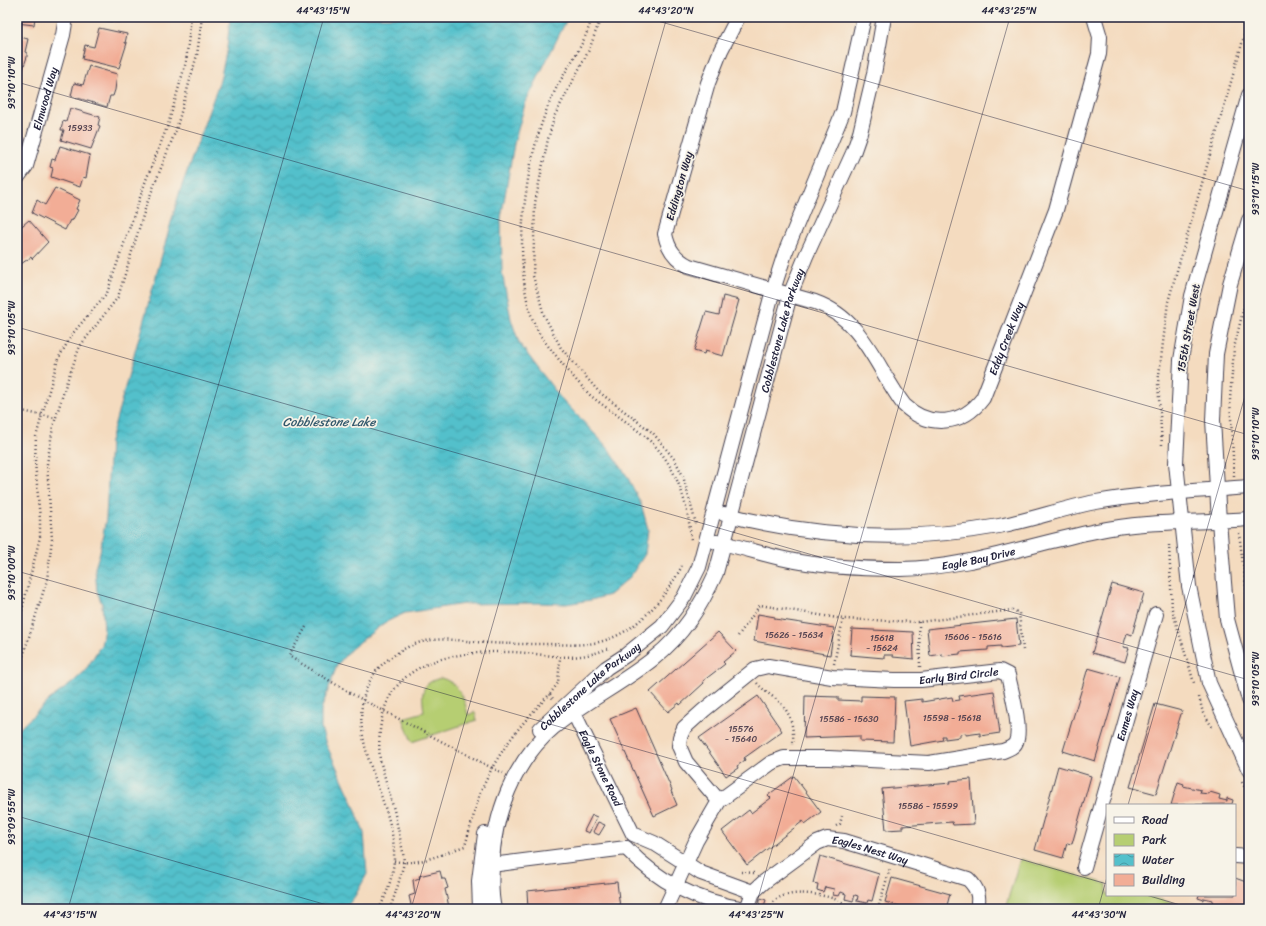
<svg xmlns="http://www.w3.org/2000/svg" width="1266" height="926" viewBox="0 0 1266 926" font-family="Sriracha,sans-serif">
<defs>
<pattern id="water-waves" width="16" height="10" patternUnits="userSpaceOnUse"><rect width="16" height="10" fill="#53c0cb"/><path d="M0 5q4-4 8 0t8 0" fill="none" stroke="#449ca6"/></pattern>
</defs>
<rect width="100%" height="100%" fill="#f7f3e8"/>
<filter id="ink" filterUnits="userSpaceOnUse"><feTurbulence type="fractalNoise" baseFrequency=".025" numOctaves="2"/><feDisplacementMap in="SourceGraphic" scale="8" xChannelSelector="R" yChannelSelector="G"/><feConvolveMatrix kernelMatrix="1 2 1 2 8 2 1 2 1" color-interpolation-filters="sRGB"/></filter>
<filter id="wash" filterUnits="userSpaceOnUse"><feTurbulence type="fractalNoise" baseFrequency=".012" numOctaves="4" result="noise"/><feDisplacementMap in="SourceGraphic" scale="16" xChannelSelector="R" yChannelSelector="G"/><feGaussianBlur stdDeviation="0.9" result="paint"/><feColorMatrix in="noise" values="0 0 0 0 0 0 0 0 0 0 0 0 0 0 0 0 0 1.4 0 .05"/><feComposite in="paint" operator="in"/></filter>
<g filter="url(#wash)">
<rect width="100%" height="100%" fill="#f4dbbf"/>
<path fill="#b6ce72" stroke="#6c7856" d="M441 678C459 683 464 697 468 715L475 712 477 720 412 742 403 718 424 712C422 695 419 683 441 678Z
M1020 859 1107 884V895H1144L1193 909H1005Z"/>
<path fill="url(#water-waves)" stroke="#3a7183" d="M230 17H568L525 104 514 144 501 218 502 272 511 319 519 343 559 396 608 448 627 476 641 504 648 529 645 554 630 577 609 595 591 600 566 604 541 603 464 604 405 613 384 623 351 649 337 665 321 710V728L326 744 353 803 364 833 367 874 355 896 345 909H17V731L49 700 72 683 85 671 101 645 104 629 102 604 97 591 95 568 100 552 106 518 110 441 179 194 220 80 227 48Z"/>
<g id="blocks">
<path fill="#f2ad96" d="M17 17H35L34 25 17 23Z
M90 17H119V22L90 19Z
M99 28 127 34 125 43H127L119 68 82 59 85 45 94 47Z
M17 36 28 39 25 52 27 53V57L22 71 17 70Z
M89 66 117 74 115 90 113 96H110L107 107 71 96 74 83 83 85Z
M17 76 22 78 17 90Z
M70 108 100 117 98 125 100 126 91 149 61 140 64 130H61L63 121 66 122Z
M60 146 90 155 86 178 83 177 80 187 51 177 53 168 50 167 52 159 55 160Z
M55 188 80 200 76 209 78 210 72 221 70 220 65 230 32 213 37 200 45 205Z
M29 220 48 242 32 259 31 257 21 264 17 259V230Z
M723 296 739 300 723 356 705 351 704 354 694 351 706 312 719 315Z
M1112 584 1144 593 1132 635 1127 633 1123 647 1129 648 1125 662 1092 653Z
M758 614 775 617V619L834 628 830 655 754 641Z
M1016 619 1019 646 1001 648V646L988 647V650L960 652V654L942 656V654L930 656 927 629Z
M852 629 913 632 914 659 893 657V655H884V658L850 655Z
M718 632 736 651 723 662 725 664 703 681 704 683 680 705 679 703 668 712 650 692Z
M1088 668 1120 677 1095 761 1063 751Z
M994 691 1000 733 980 736V733L966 735V733L960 734V737L945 739V736H942L943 740 910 746 904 701 922 699V702L952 697 953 701 960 700 959 696Z
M758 696 782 731 744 758 745 760 737 766 738 768 726 776 699 738Z
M805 696 838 697V700L861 701V696L895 697 893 742 860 741V736L804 738Z
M1155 704 1182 711 1156 794 1130 787Z
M636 708 672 790 671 791 677 805 654 816 610 719Z
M1058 766 1091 776 1072 844 1067 843 1063 858 1035 850Z
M794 776 821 812 805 824 803 821 747 865 722 831 749 810 751 813 771 798 768 795Z
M971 779 974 824 953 825 952 822 902 826V829L886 830 882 789 951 783 950 781Z
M1178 782 1184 784 1183 786 1201 790 1200 793 1209 794 1210 792 1220 795 1219 799 1227 801V798L1233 800 1232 804 1171 805Z
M592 815 597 817 589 833 584 831Z
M598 822 605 825 599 835 593 832Z
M820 856 879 874 872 901 868 900 867 903 857 901 858 896 855 895 853 901 845 899 846 894 841 892 839 896 833 895 834 889 825 887 823 892 817 890 818 884 813 883Z
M440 871 442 879H445L448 888 445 889 449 907 446 909H412L409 896 415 894 413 880 420 878 419 876Z
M892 878 950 894 946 909H910L885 902Z
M1235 878 1249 883V909H1235L1231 908 1232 905 1226 903 1224 907 1212 903 1213 900 1204 898V900L1198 898 1199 895H1235Z
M617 882 620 908 528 909 527 891Z
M761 898 766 900 763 909H758Z"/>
</g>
</g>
<g filter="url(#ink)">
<use href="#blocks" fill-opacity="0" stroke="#423e4f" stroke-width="1"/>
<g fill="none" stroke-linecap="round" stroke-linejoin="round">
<defs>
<g id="minor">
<path id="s1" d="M738 17 721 50 708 83 665 234C668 249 675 259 689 266L815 302C863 319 876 367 904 405 929 429 963 425 983 398L1056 210 1099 54 1100 37 1094 17"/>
<path d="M1249 95 1192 296 1181 360 1176 463 1189 586 1209 683 1249 770"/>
<path id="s2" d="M17 178 26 166 63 35 66 17"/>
<path d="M1249 220 1230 284 1216 354 1213 420 1219 521 1227 619 1249 700"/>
<path d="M724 514C816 538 905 543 999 526 1032 520 1063 508 1096 502 1146 493 1198 491 1249 487"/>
<path id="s3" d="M716 542C738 546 759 553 780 558 819 567 861 569 900 569 968 568 1030 544 1096 531 1146 520 1198 523 1249 519"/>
<path id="s4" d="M570 705 633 834 654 843 701 873 753 892"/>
<path id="s5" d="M540 729 606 668 626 655 662 626 684 597 699 567 773 290 785 253 843 112 864 17"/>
<path d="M626 848C658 882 699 902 745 909"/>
<path d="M1235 856 1249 857"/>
<path d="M483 866 626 848"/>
<path id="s6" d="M1084 867 1156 614"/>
<path d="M480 909 479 881 485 834"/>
<path id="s7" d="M494 909C491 895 491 881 492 867 493 815 514 761 554 727 586 701 623 683 654 658 683 635 701 606 716 573L790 295 806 256 853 153 860 133 874 74 884 17"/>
<path id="s8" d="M665 909 696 841 719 801 686 762 679 746 680 737 684 728 704 710 755 669 768 666 832 677 894 680H921L1000 671 1008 675C1011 690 1022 728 1016 742 1014 747 1008 749 1003 751L929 763 829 758H784L771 763 719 801"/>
<path id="s9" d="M747 909 753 892 764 882 817 843 827 839 844 841 968 879C978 889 980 896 977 909"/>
</g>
</defs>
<use href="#minor" stroke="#423e4f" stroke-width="16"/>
<path stroke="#423e4f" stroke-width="2.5" stroke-dasharray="1 3" stroke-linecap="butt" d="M592 17C584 48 566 67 553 95 533 137 523 195 522 242 522 268 524 301 535 325 540 337 549 347 557 357 568 371 579 384 591 396 610 411 631 424 649 440 676 464 689 505 691 541
M601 17 589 50 555 115 548 139 535 203 533 276 544 315 561 348 599 392 653 433 675 460 683 476 696 524
M17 410 56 418
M1162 445 1158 383 1168 302 1249 19
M1234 476 1230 399 1234 348 1249 286
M1239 533 1249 610
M1169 545 1172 609 1194 683
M919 622 920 667
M306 627 289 656 350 693 492 768C508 740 527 717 550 694L553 699
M17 630 40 537V519L35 462 36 437 42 415 58 359 73 333 107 293 146 180 168 125 186 62 191 17
M738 636 760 605 843 619 919 622 1012 610 1019 613 1023 650
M834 664 843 619
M17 675 47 580 52 539 47 464 53 427 67 381 80 346 118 297 146 206 176 130 197 55 202 17
M757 683C763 690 769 694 776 699 791 711 794 727 793 745
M550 694 558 683 560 658
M1199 697 1203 713 1213 728
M1242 782 1249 796
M836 826 840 824 842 816
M394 861C420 866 441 854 465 846L480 793 492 768 503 773
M741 872 754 873
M379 909C388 892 395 871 394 851 392 793 337 730 374 674 379 666 388 659 396 654 427 632 454 641 489 643 507 644 525 644 543 644 564 644 586 647 606 640 640 629 666 596 682 566
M390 909 398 885 404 863 403 852 394 810 380 760C372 672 430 651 507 652 545 652 571 665 609 648
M769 909C774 887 822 893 837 900 843 902 849 906 854 909
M878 909 890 868"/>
<use href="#minor" stroke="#fff" stroke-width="14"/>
</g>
</g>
<path fill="none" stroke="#22223b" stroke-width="1" stroke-opacity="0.45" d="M644 17 1249 191M17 82 1249 435M17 327 1249 680M17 571 1107 884M1128 805 1249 382M17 816 341 909M1146 895 1194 909M68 909 324 17M411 909 667 17M755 909 1010 17M1098 909 1107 877"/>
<g text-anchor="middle" stroke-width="3.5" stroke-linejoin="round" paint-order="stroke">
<g font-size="9" fill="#564552">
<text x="80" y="131">15933</text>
<text x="794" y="638">15626 - 15634</text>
<text x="973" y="640">15606 - 15616</text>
<text x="882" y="641">15618<tspan x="882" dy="10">- 15624</tspan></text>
<text x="952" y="721">15598 - 15618</text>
<text x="849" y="722">15586 - 15630</text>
<text x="741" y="732">15576<tspan x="741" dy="10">- 15640</tspan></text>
<text x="928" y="809">15586 - 15599</text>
</g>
<g font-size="11" fill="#22223b" stroke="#f7f3e8">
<text dy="4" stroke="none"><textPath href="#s2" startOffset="85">Elmwood Way</textPath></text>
<text transform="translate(679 186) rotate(-74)" y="4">Eddington Way</text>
<text transform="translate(1188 328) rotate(-80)" y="4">155th Street West</text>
<text dy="4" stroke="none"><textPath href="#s7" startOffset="679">Cobblestone Lake Parkway</textPath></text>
<text dy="4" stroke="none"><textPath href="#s1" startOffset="696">Eddy Creek Way</textPath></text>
<text dy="4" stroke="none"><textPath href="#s3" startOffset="266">Eagle Bay Drive</textPath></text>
<text dy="4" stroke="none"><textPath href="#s8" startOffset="506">Early Bird Circle</textPath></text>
<text dy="4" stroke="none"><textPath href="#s5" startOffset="66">Cobblestone Lake Parkway</textPath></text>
<text dy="4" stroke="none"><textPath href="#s6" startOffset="158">Eames Way</textPath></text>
<text dy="4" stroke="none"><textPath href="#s4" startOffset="70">Eagle Stone Road</textPath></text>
<text dy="4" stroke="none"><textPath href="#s9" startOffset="154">Eagles Nest Way</textPath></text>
</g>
<g font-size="12" font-style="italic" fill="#33596d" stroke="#f7f3e8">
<text x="329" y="426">Cobblestone Lake</text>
</g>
</g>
<rect width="1266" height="926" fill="none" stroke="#f7f3e8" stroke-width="44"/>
<rect x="1106" y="804" width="130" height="92" fill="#f7f3e8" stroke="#a29fa3"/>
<rect x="1114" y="817" width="20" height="6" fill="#ffffff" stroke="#a29fa3"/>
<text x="1142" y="824" font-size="12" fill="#22223b">Road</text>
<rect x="1114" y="834" width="20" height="12" fill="#b6ce72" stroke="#a29fa3"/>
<text x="1142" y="844" font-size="12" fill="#22223b">Park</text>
<rect x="1114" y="854" width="20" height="12" fill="url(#water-waves)" stroke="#a29fa3"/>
<text x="1142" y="864" font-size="12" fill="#22223b">Water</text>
<rect x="1114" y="874" width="20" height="12" fill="#f2ad96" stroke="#a29fa3"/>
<text x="1142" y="884" font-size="12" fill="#22223b">Building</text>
<rect x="22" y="22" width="1222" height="882" fill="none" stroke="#22223b" stroke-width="1.5"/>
<g font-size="10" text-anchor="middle" fill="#22223b">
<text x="323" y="14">44°43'15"N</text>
<text x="666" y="14">44°43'20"N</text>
<text x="1009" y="14">44°43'25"N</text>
<text transform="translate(11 83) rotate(-90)" y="4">93°10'10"W</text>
<text transform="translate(1255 189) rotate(-90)" y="4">93°10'15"W</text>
<text transform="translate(11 328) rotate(-90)" y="4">93°10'05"W</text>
<text transform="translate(1255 434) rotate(-90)" y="4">93°10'10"W</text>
<text transform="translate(11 573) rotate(-90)" y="4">93°10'00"W</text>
<text transform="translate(1255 679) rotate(-90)" y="4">93°10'05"W</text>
<text transform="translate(11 817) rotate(-90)" y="4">93°09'55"W</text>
<text x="70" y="918">44°43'15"N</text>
<text x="413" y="918">44°43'20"N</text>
<text x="756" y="918">44°43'25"N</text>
<text x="1099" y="918">44°43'30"N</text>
</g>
</svg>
